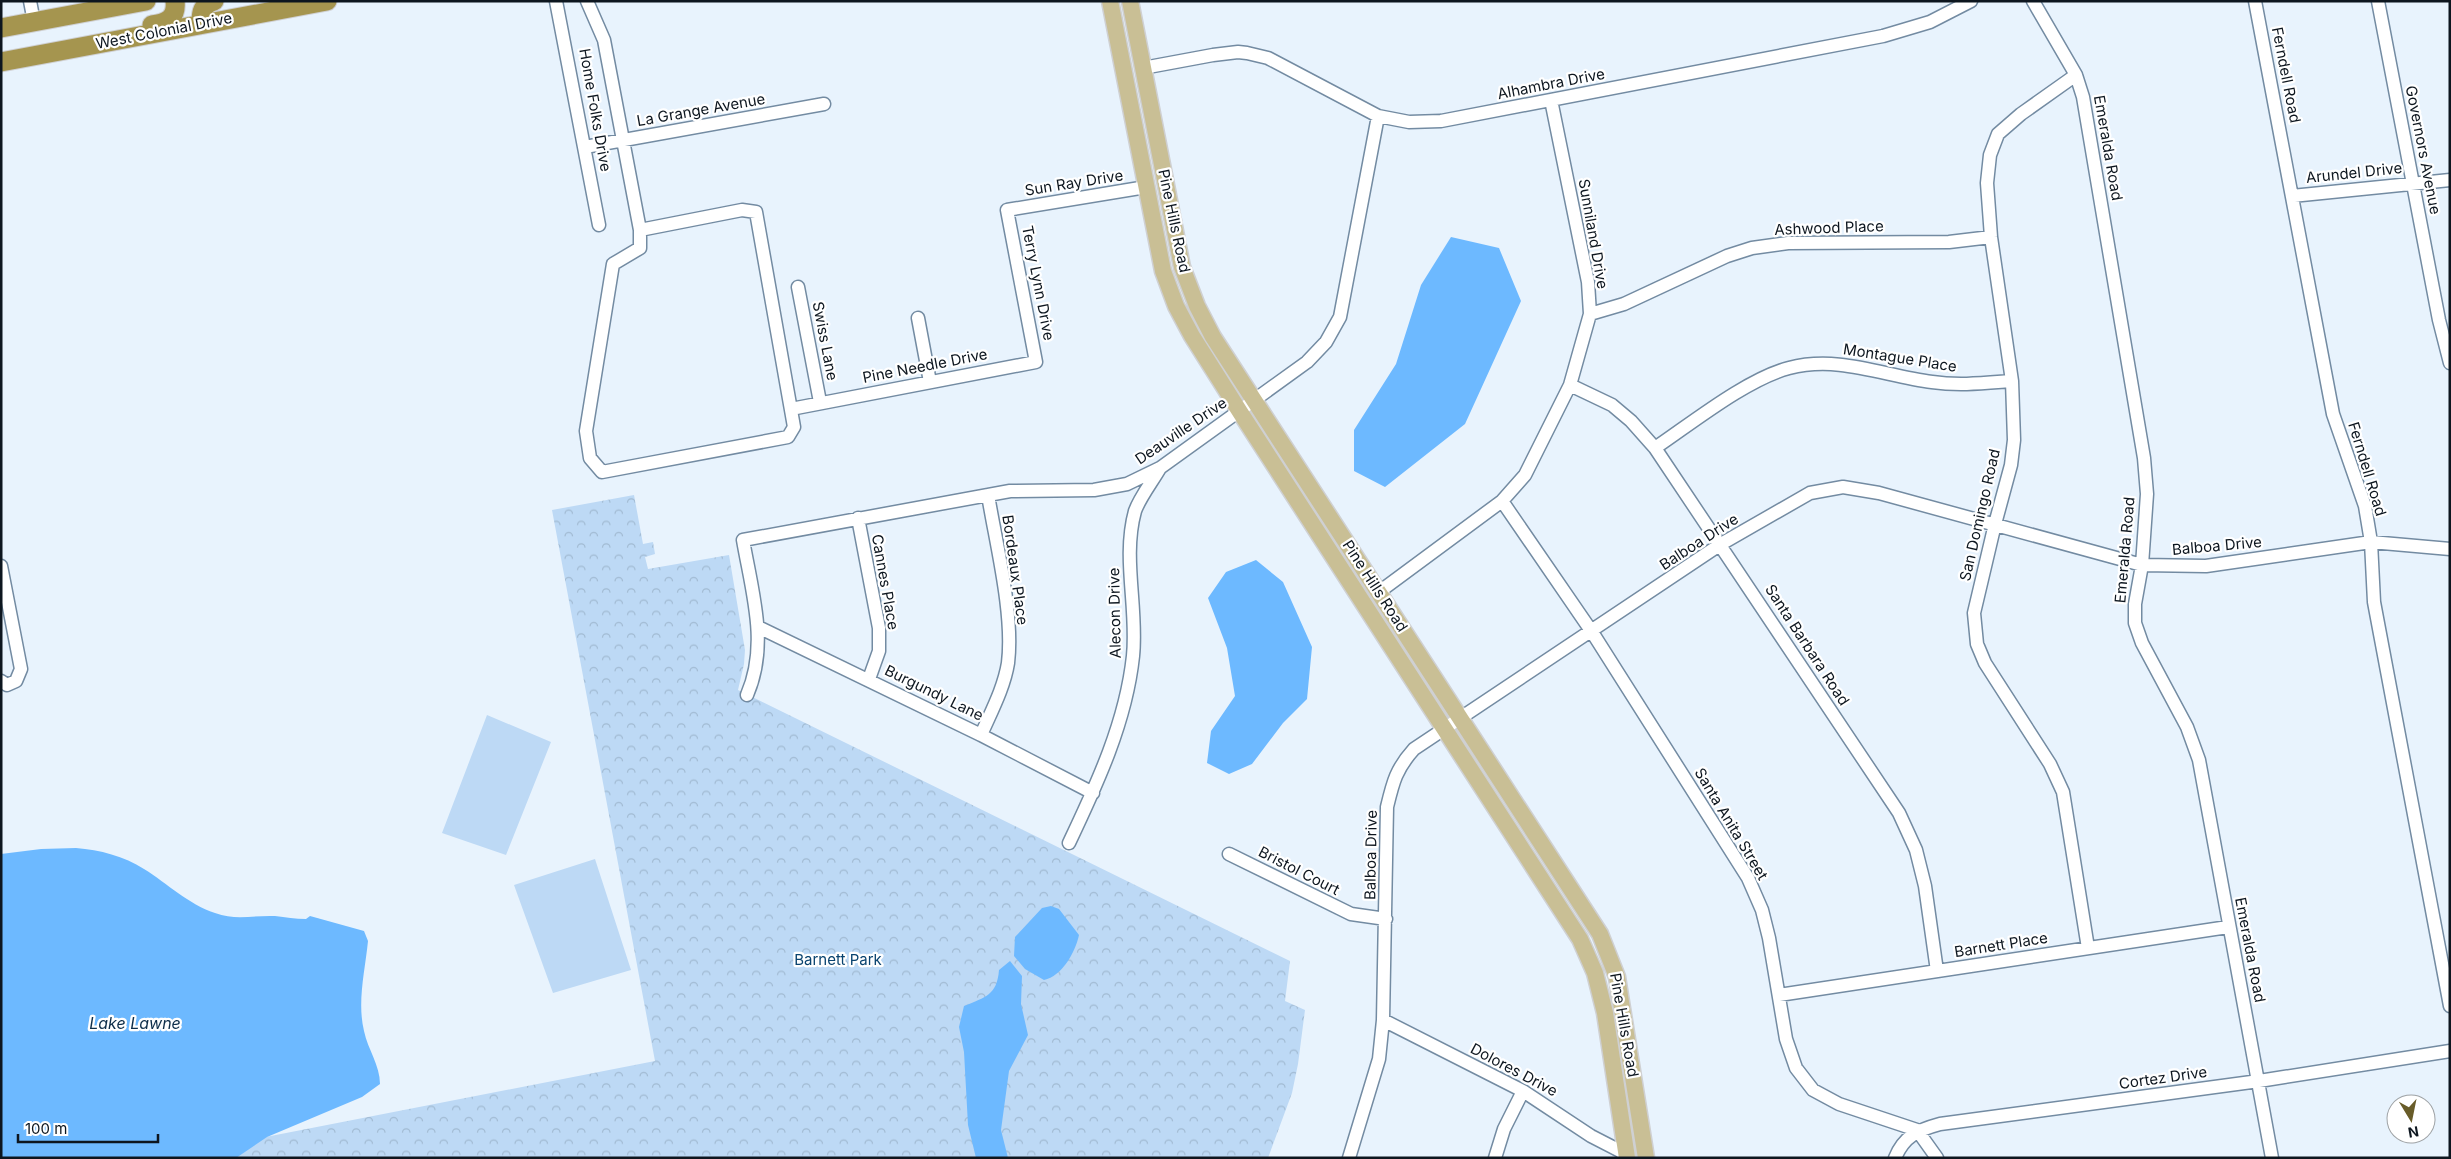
<svg xmlns="http://www.w3.org/2000/svg" width="2451" height="1159" viewBox="0 0 2451 1159" font-family="Inter,sans-serif">
<defs>
<pattern id="park-crowns" width="20" height="18" patternUnits="userSpaceOnUse" patternTransform="scale(1.25)"><rect width="20" height="18" fill="#bdd9f5"/><path d="M2 6a3 3 0 1 1 6 0M12 15a3 3 0 1 1 6 0" fill="none" stroke="#a1bad2"/></pattern>
</defs>
<rect width="100%" height="100%" fill="#e8f3fd"/>
<path fill="#bdd9f5" d="M487 715 551 742 506 855 442 833Z
M595 859 631 970 553 993 514 885Z"/>
<path fill="url(#park-crowns)" d="M634 495 643 544 653 542 655 554 645 557 648 569 729 555 745 650 744 664 738 690 1290 961 1285 1001 1305 1010 1298 1064 1292 1093 1268 1158H158L655 1061 552 510Z"/>
<path fill="#6db9ff" d="M1451 237 1499 248 1521 301 1465 424 1385 487 1354 471V430L1396 364 1421 285Z
M1256 560 1283 582 1312 647 1307 699 1283 723 1252 764 1229 774 1207 763 1211 731 1235 696 1227 648 1208 598 1226 572Z
M76 848C100 850 124 856 144 869 168 884 188 904 215 913 236 921 254 915 275 916 286 917 295 919 306 919L310 916 364 931 368 941C365 971 357 1002 364 1031 368 1050 380 1065 380 1084L362 1097 267 1137 236 1158H1V854L41 849Z
M1051 906 1059 909 1079 935C1075 953 1062 976 1044 980L1025 969 1014 956 1015 937 1042 908Z
M1010 961 1022 976 1021 1004 1028 1035 1009 1071 1001 1130 1008 1158H976L968 1125 964 1052 959 1027 964 1006C986 997 997 995 999 970Z"/>
<g fill="none" stroke-linecap="round" stroke-linejoin="round">
<defs>
<path id="minor" d="M30 1 34 22
M556 1 599 225
M587 1 604 40 640 230V248L613 264 586 431 590 458 602 472 788 437 794 427 756 212 742 210 640 230
M2033 1 2076 75 2083 97 2144 458 2147 494 2142 565 2135 604V623L2142 643 2187 727 2199 760 2272 1158
M2255 1 2333 414 2365 506 2371 542 2374 602 2450 1006
M2378 1 2439 320 2450 363
M1143 68 1213 55 1238 52 1247 53 1268 58 1378 116 1409 122 1441 121 1883 36 1930 22 1971 1
M2076 75 2021 114 1998 134 1990 155 1987 183 1991 237 2012 381 2014 440 2011 465 1995 524 1974 613 1977 644 1985 663 2050 764 2063 792 2088 948
M585 147 824 104
M2292 196 2450 180
M798 287 820 402
M1590 314 1624 304 1727 256 1752 248 1788 243 1949 242 1991 237
M918 318 930 382
M1570 385 1612 405 1631 421 1655 448 1899 813 1916 850 1925 886 1937 971
M791 409 1036 362 1007 210 1146 187
M1655 448C1692 423 1747 379 1789 368 1839 355 1884 376 1932 382 1959 386 1985 383 2012 381
M1502 501 1592 632 1748 878 1762 910 1769 938 1786 1039 1796 1068 1813 1090 1839 1104 1917 1130 1937 1158
M858 518 879 628V651L869 679
M1 566 21 669 16 681 7 685 1 681
M1379 592 1502 501 1525 475 1570 385 1590 314 1588 282 1551 100
M758 627 981 735 1093 793
M747 695C769 645 752 592 743 540L1010 491 1094 490 1127 484 1160 468 1307 362 1326 342 1340 317 1378 116
M981 735C991 712 1004 688 1008 663 1014 614 996 544 988 495
M1069 843C1097 784 1126 722 1133 656 1138 608 1122 558 1135 511 1140 497 1152 482 1160 468
M1229 854 1351 914 1386 919
M1779 995 2228 927
M1383 1020 1523 1091 1591 1136 1626 1154
M1349 1158 1379 1059 1383 1020 1387 807C1393 782 1396 769 1414 749L1721 544 1810 493 1843 487 1879 493 2142 565 2206 566 2371 542 2450 549
M1495 1158 1504 1129 1523 1091
M1895 1158C1904 1136 1918 1130 1940 1124L2259 1081 2450 1051"/>
<path id="major" d="M1110 1 1163 271 1176 306 1192 336 1240 412 1580 939 1595 973 1605 1013 1627 1158
M1130 1 1182 267 1197 306 1213 337 1600 934 1617 977 1646 1158"/>
<path id="highway" d="M201 23C201 12 202 5 214 1
M152 25C167 23 177 18 175 1
M1 28 146 1
M1 62 327 1"/>
</defs>
<use href="#minor" stroke="#738ba2" stroke-width="15"/>
<use href="#major" stroke="#cfd0d2" stroke-width="19"/>
<use href="#highway" stroke="#cfd0d2" stroke-width="21"/>
<use href="#minor" stroke="#fff" stroke-width="12"/>
<use href="#major" stroke="#c9bf95" stroke-width="16"/>
<use href="#highway" stroke="#a5954f" stroke-width="19"/>
</g>
<g text-anchor="middle" stroke-width="4.5" stroke-linejoin="round" paint-order="stroke">
<g font-size="15" fill="#0d161f" stroke="#fff">
<text transform="translate(164 31) rotate(-11)" y="5">West Colonial Drive</text>
<text transform="translate(2286 75) rotate(79)" y="5">Ferndell Road</text>
<text transform="translate(1551 84) rotate(-11)" y="5">Alhambra Drive</text>
<text transform="translate(595 110) rotate(80)" y="5">Home Folks Drive</text>
<text transform="translate(701 110) rotate(-10)" y="5">La Grange Avenue</text>
<text transform="translate(2108 148) rotate(80)" y="5">Emeralda Road</text>
<text transform="translate(2423 150) rotate(79)" y="5">Governors Avenue</text>
<text transform="translate(2354 173) rotate(-6)" y="5">Arundel Drive</text>
<text transform="translate(1074 183) rotate(-9)" y="5">Sun Ray Drive</text>
<text transform="translate(1174 221) rotate(78)" y="5">Pine Hills Road</text>
<text transform="translate(1829 228) rotate(-2)" y="5">Ashwood Place</text>
<text transform="translate(1593 234) rotate(80)" y="5">Sunniland Drive</text>
<text transform="translate(1038 283) rotate(79)" y="5">Terry Lynn Drive</text>
<text transform="translate(825 341) rotate(79)" y="5">Swiss Lane</text>
<text transform="translate(1900 358) rotate(9)" y="5">Montague Place</text>
<text transform="translate(925 366) rotate(-11)" y="5">Pine Needle Drive</text>
<text transform="translate(1181 431) rotate(-34)" y="5">Deauville Drive</text>
<text transform="translate(2367 469) rotate(73)" y="5">Ferndell Road</text>
<text transform="translate(1980 515) rotate(-77)" y="5">San Domingo Road</text>
<text transform="translate(1699 542) rotate(-33)" y="5">Balboa Drive</text>
<text transform="translate(2217 546) rotate(-5)" y="5">Balboa Drive</text>
<text transform="translate(2125 550) rotate(-85)" y="5">Emeralda Road</text>
<text transform="translate(1015 570) rotate(82)" y="5">Bordeaux Place</text>
<text transform="translate(885 582) rotate(80)" y="5">Cannes Place</text>
<text transform="translate(1375 586) rotate(57)" y="5">Pine Hills Road</text>
<text transform="translate(1115 613) rotate(-91)" y="5">Alecon Drive</text>
<text transform="translate(1807 645) rotate(57)" y="5">Santa Barbara Road</text>
<text transform="translate(934 693) rotate(26)" y="5">Burgundy Lane</text>
<text transform="translate(1731 824) rotate(59)" y="5">Santa Anita Street</text>
<text transform="translate(1371 855) rotate(-89)" y="5">Balboa Drive</text>
<text transform="translate(1299 871) rotate(27)" y="5">Bristol Court</text>
<text transform="translate(2001 945) rotate(-9)" y="5">Barnett Place</text>
<text transform="translate(2250 950) rotate(79)" y="5">Emeralda Road</text>
<text transform="translate(1624 1025) rotate(80)" y="5">Pine Hills Road</text>
<text transform="translate(1514 1070) rotate(28)" y="5">Dolores Drive</text>
<text transform="translate(2163 1078) rotate(-8)" y="5">Cortez Drive</text>
</g>
<g font-size="15" fill="#09436f" stroke="#fff">
<text x="838" y="965">Barnett Park</text>
</g>
<g font-size="16" font-style="italic" fill="#0e2e4a" stroke="#fff">
<text x="135" y="1029">Lake Lawne</text>
</g>
</g>
<rect width="2451" height="1159" fill="none" stroke="#0d161f" stroke-width="5"/>
<g transform="translate(2411 1119) rotate(170)"><circle r="24" fill="#ffffff" stroke="#9ea2a5"/>
<path d="M0-4L9 19L0 12L-9 19Z" fill="#685c29"/>
<text y="-8" font-size="14" font-weight="bold" text-anchor="middle" fill="#0d161f">N</text>
</g>
<path d="M18 1134v8h140v-8" fill="none" stroke="#0d161f" stroke-width="2.5"/>
<text x="25" y="1134" font-size="15" fill="#0d161f" stroke="#ffffff" stroke-width="4" paint-order="stroke">100 m</text>
</svg>
